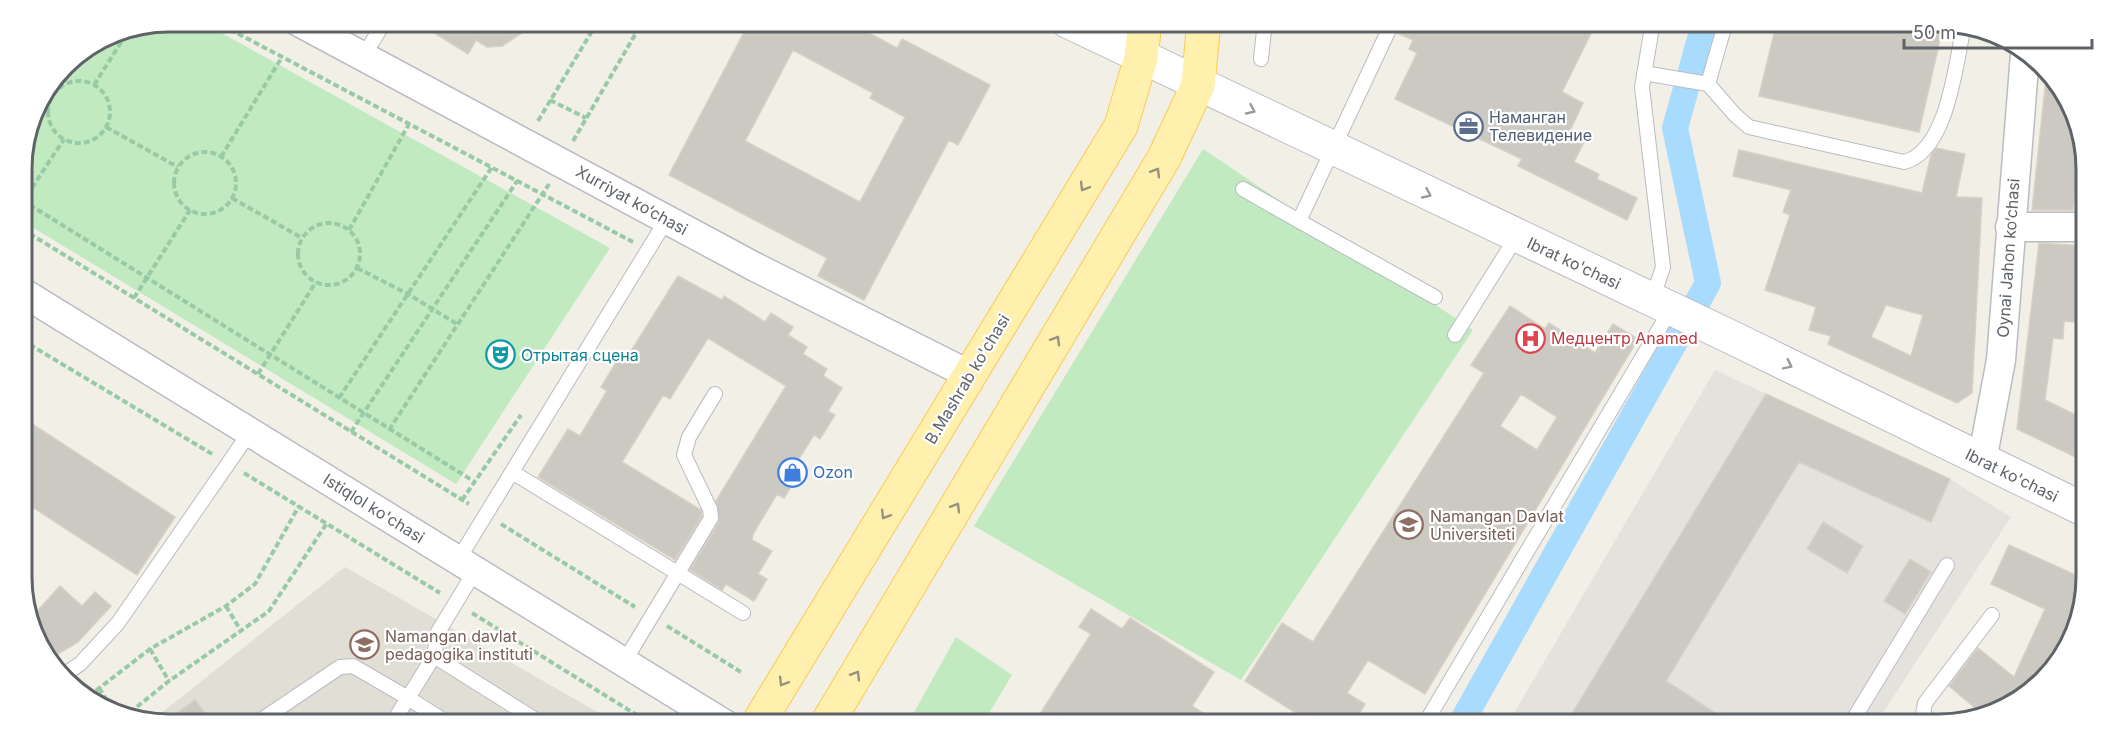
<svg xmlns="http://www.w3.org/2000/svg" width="2108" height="746" viewBox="0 0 2108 746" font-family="Inter,sans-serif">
<rect width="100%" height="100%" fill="#f1efe6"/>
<path fill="#e5e2de" d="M1715 370 1950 479 2011 517 1875 725H1507Z"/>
<path fill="#e1ded5" d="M345 567 620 725H168L150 722Z"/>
<path fill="#c2eac1" d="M168 21H200L610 248 456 484 22 221 21 158 36 103 71 58 112 32Z
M1203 149 1473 330 1241 680 974 526Z
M956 637 1012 675 982 725H907Z"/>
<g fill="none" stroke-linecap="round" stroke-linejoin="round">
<path stroke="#a9dbff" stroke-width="26" d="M1460 725 1708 283 1675 128 1705 21"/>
</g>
<path fill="#ccc9c3" stroke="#d7d0c4" stroke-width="1.5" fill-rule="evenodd" d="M415 21H540L502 46 487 47 476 40 468 54Z
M750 21H846L897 48 902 39 990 85 958 145 949 140 864 300 818 276 827 258 669 175ZM793 50 873 93 870 98 905 117 860 202 745 141Z
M1402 21H1597L1562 92 1583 103 1569 133 1585 140 1574 162 1599 174 1597 179 1637 198 1627 220 1518 166 1522 159 1395 99 1417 53 1409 49 1413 40 1397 33Z
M1777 21 1944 22 1919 132 1759 96Z
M2047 69 2086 149 2085 189 2076 188 2073 210H2032Z
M1936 148 1965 154 1956 197 1982 198 1972 393 1957 403 1828 344 1831 336 1809 330 1816 307 1765 290 1790 215 1783 212 1791 190 1733 176 1739 150 1922 193 1931 155ZM1886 305 1923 315 1911 356 1871 337Z
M2039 243 2084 246 2083 323 2064 321 2063 339 2053 338 2045 400 2082 418V460L2017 429Z
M678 276 722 300 724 296 765 322 771 313 793 327 788 335 807 347 803 354 827 369 823 376 842 388 828 411 835 415 820 439 814 435 793 468 800 472 784 498 777 494 753 534 752 540 772 551 758 574 767 579 754 601 726 584 722 590 690 570 719 522 716 501 786 386 708 338 670 399 663 395 622 462 701 510 702 516 675 560 538 477 568 429 580 436 607 391 601 387 617 361 623 364Z
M1510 306 1545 329 1549 323 1595 353 1613 324 1638 339 1425 694 1368 660 1347 693 1365 704 1352 725H1344L1332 717 1327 725H1315L1245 681 1282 623 1313 642 1484 373 1471 365ZM1521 394 1557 417 1537 450 1500 426Z
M1766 394 1950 479 1931 522 1799 462 1666 681 1734 725H1565Z
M23 418 175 517 137 575 23 501Z
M1823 522 1863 546 1847 573 1807 549Z
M2009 545 2080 577 2079 625 2030 690V694L1981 713 1949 686 1978 648 2014 677 2045 609 1991 584Z
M1910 559 1931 572 1905 614 1884 601Z
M60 586 82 606 95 592 111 606 78 642 50 659 30 619Z
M1091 609 1122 629 1130 618 1214 672 1192 706 1221 725H1033L1091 634 1079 627Z
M195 700 214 725 162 724Z"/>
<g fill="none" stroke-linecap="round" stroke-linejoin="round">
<defs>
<path id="lane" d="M364 55 385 21
M1261 59 1265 21
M1644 73 1708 84 1726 21
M1708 84 1735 115 1749 127 1904 162C1948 151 1956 62 1964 25
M1243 189 1299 221 1393 21
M1299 221 1435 297
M1652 300 1663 267 1642 87 1653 21
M1455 335 1517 236
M512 472 743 613
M458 560 667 219
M475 571 438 632 434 656 544 725
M624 662 711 518 710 509 684 455 689 437 715 394
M60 677 80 664 118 623 250 432
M254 725 340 667 353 666 408 698 434 656
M391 725 408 698 451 725
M1424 725 1671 309
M1850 725 1947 565
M1936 725 1923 714 1925 703 1992 615"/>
<path id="street" d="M297 21 755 267 970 375
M2010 227H2085
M22 292 726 725
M1982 461 2001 360 2025 54"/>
<path id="secondary" d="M1067 21 1735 339 2081 508"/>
<path id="primary" d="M757 725 1121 126 1141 58 1145 21
M826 725 1164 158 1198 85 1204 21"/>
</defs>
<use href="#lane" stroke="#b9bcc1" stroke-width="16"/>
<use href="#street" stroke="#b9bcc1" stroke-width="31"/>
<use href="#secondary" stroke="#babdc3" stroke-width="35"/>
<use href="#primary" stroke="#fdca53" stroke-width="35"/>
<path stroke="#98caa5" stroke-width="4" stroke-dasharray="6 3" stroke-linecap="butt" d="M214 21 633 242
M616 21 636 32
M48 112a31 31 0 1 1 62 0a31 31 0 1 1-62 0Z
M94 85 130 28
M45 92 52 96
M550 100 586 118
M538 121 598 21
M106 127 178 167
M573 141 643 21
M174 183a31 31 0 1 1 62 0a31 31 0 1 1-62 0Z
M221 157 282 57
M232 198 302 238
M22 200 475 482
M22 203 64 139
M298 254a31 31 0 1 1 62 0a31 31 0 1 1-62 0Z
M22 229 469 504
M349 230 409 124
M357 268 408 294 457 324
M134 298 190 210
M22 340 212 454
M258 374 316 282
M339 398 492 167
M389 430 549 184
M351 432 517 181
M244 473 440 593
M462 500 521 415
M501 524 635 607
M226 606 241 631
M472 613 653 725
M667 626 741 672
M150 649 169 681
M99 688 115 713
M89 696 150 649 226 606 255 584 299 506
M123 718 169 681 269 611 327 523"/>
<use href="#lane" stroke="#fff" stroke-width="14"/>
<use href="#street" stroke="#fff" stroke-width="28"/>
<use href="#secondary" stroke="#fff" stroke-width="33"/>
<use href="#primary" stroke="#fff0ae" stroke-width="33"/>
</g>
<defs><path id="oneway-chevron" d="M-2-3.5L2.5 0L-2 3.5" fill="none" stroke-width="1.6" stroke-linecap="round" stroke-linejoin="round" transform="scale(1.5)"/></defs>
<g stroke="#969a9d">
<use href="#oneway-chevron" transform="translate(1251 110) rotate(25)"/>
<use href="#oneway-chevron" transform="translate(1427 194) rotate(25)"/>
<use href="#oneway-chevron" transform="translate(1788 365) rotate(26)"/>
</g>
<g stroke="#969480">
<use href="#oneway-chevron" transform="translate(1156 172) rotate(-59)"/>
<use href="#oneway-chevron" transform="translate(1084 187) rotate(121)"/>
<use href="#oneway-chevron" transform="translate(1056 340) rotate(-59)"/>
<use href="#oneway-chevron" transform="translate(956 507) rotate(-59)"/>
<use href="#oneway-chevron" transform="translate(885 515) rotate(121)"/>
<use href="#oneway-chevron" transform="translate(856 675) rotate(-59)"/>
<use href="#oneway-chevron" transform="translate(783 682) rotate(121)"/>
</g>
<defs>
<symbol id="office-ring" viewBox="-11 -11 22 22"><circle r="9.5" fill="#fff" stroke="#5c6f8a" stroke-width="1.5"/><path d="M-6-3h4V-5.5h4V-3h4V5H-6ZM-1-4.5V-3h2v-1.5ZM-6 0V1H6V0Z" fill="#5c6f8a"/></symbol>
<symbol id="hospital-ring" viewBox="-11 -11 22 22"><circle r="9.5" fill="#fff" stroke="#e0444e" stroke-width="1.5"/><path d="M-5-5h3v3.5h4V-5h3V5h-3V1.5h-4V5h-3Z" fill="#e0444e"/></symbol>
<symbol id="theatre-ring" viewBox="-11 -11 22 22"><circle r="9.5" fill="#fff" stroke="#0f9aa8" stroke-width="1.5"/><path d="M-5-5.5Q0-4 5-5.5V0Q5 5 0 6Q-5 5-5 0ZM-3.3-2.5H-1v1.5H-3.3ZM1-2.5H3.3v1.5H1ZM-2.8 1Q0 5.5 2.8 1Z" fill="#0f9aa8"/></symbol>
<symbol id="shop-ring" viewBox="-11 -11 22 22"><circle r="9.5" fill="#fff" stroke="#3f7fe0" stroke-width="1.5"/><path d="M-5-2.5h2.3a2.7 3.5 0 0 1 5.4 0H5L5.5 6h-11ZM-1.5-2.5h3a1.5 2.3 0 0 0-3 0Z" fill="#3f7fe0"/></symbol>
<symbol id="university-ring" viewBox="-11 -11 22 22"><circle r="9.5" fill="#fff" stroke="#8d6e63" stroke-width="1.5"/><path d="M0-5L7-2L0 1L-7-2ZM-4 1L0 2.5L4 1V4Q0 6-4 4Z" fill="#8d6e63"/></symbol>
</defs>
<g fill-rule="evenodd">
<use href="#office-ring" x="1452" y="110" width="33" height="33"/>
<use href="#hospital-ring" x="1514" y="322" width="33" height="33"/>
<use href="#theatre-ring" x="484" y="338" width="33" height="33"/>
<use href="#shop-ring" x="776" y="456" width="33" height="33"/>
<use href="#university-ring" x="1392" y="508" width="33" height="33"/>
<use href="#university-ring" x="348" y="628" width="33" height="33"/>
</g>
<g text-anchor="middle" stroke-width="4.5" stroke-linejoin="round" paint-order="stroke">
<g font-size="16" fill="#4e5e75" stroke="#fff" text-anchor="start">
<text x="1489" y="123">Наманган<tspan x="1489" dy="18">Телевидение</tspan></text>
</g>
<g font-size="16" fill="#5e6368" stroke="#fff">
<text transform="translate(632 200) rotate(29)" y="6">Xurriyat ko‘chasi</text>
<text transform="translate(2008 258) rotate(-86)" y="6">Oynai Jahon ko‘chasi</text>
<text transform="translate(1574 263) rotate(25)" y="6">Ibrat ko'chasi</text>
<text transform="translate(967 379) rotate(-59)" y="6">B.Mashrab ko'chasi</text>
<text transform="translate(2012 475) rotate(26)" y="6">Ibrat ko'chasi</text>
<text transform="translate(374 508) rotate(32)" y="6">Istiqlol ko'chasi</text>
</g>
<g font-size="16" fill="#be3a42" stroke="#fff" text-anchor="start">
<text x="1551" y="344">Медцентр Anamed</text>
</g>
<g font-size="16" fill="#0d838f" stroke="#fff" text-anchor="start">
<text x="521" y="361">Отрытая сцена</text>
</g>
<g font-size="16" fill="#366cbe" stroke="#fff" text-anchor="start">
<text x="813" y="478">Ozon</text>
</g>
<g font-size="16" fill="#785e54" stroke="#fff" text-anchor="start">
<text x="1430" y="522">Namangan Davlat<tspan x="1430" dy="18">Universiteti</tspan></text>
<text x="385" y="642">Namangan davlat<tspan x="385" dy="18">pedagogika instituti</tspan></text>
</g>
</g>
<path d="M0 0H2108V746H0ZM169 32H1939A137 137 0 0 1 2076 169V577A137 137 0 0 1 1939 714H169A137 137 0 0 1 32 577V169A137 137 0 0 1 169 32Z" fill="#fff" fill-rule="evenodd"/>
<path fill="none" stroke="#5e6368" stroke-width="3" d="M169 32H1939A137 137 0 0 1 2076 169V577A137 137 0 0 1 1939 714H169A137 137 0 0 1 32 577V169A137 137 0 0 1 169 32Z"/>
<path d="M1904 39v9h188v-9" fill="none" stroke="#5e6368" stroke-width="3"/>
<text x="1913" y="39" font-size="18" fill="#5e6368" stroke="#ffffff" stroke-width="4.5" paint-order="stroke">50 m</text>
</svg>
